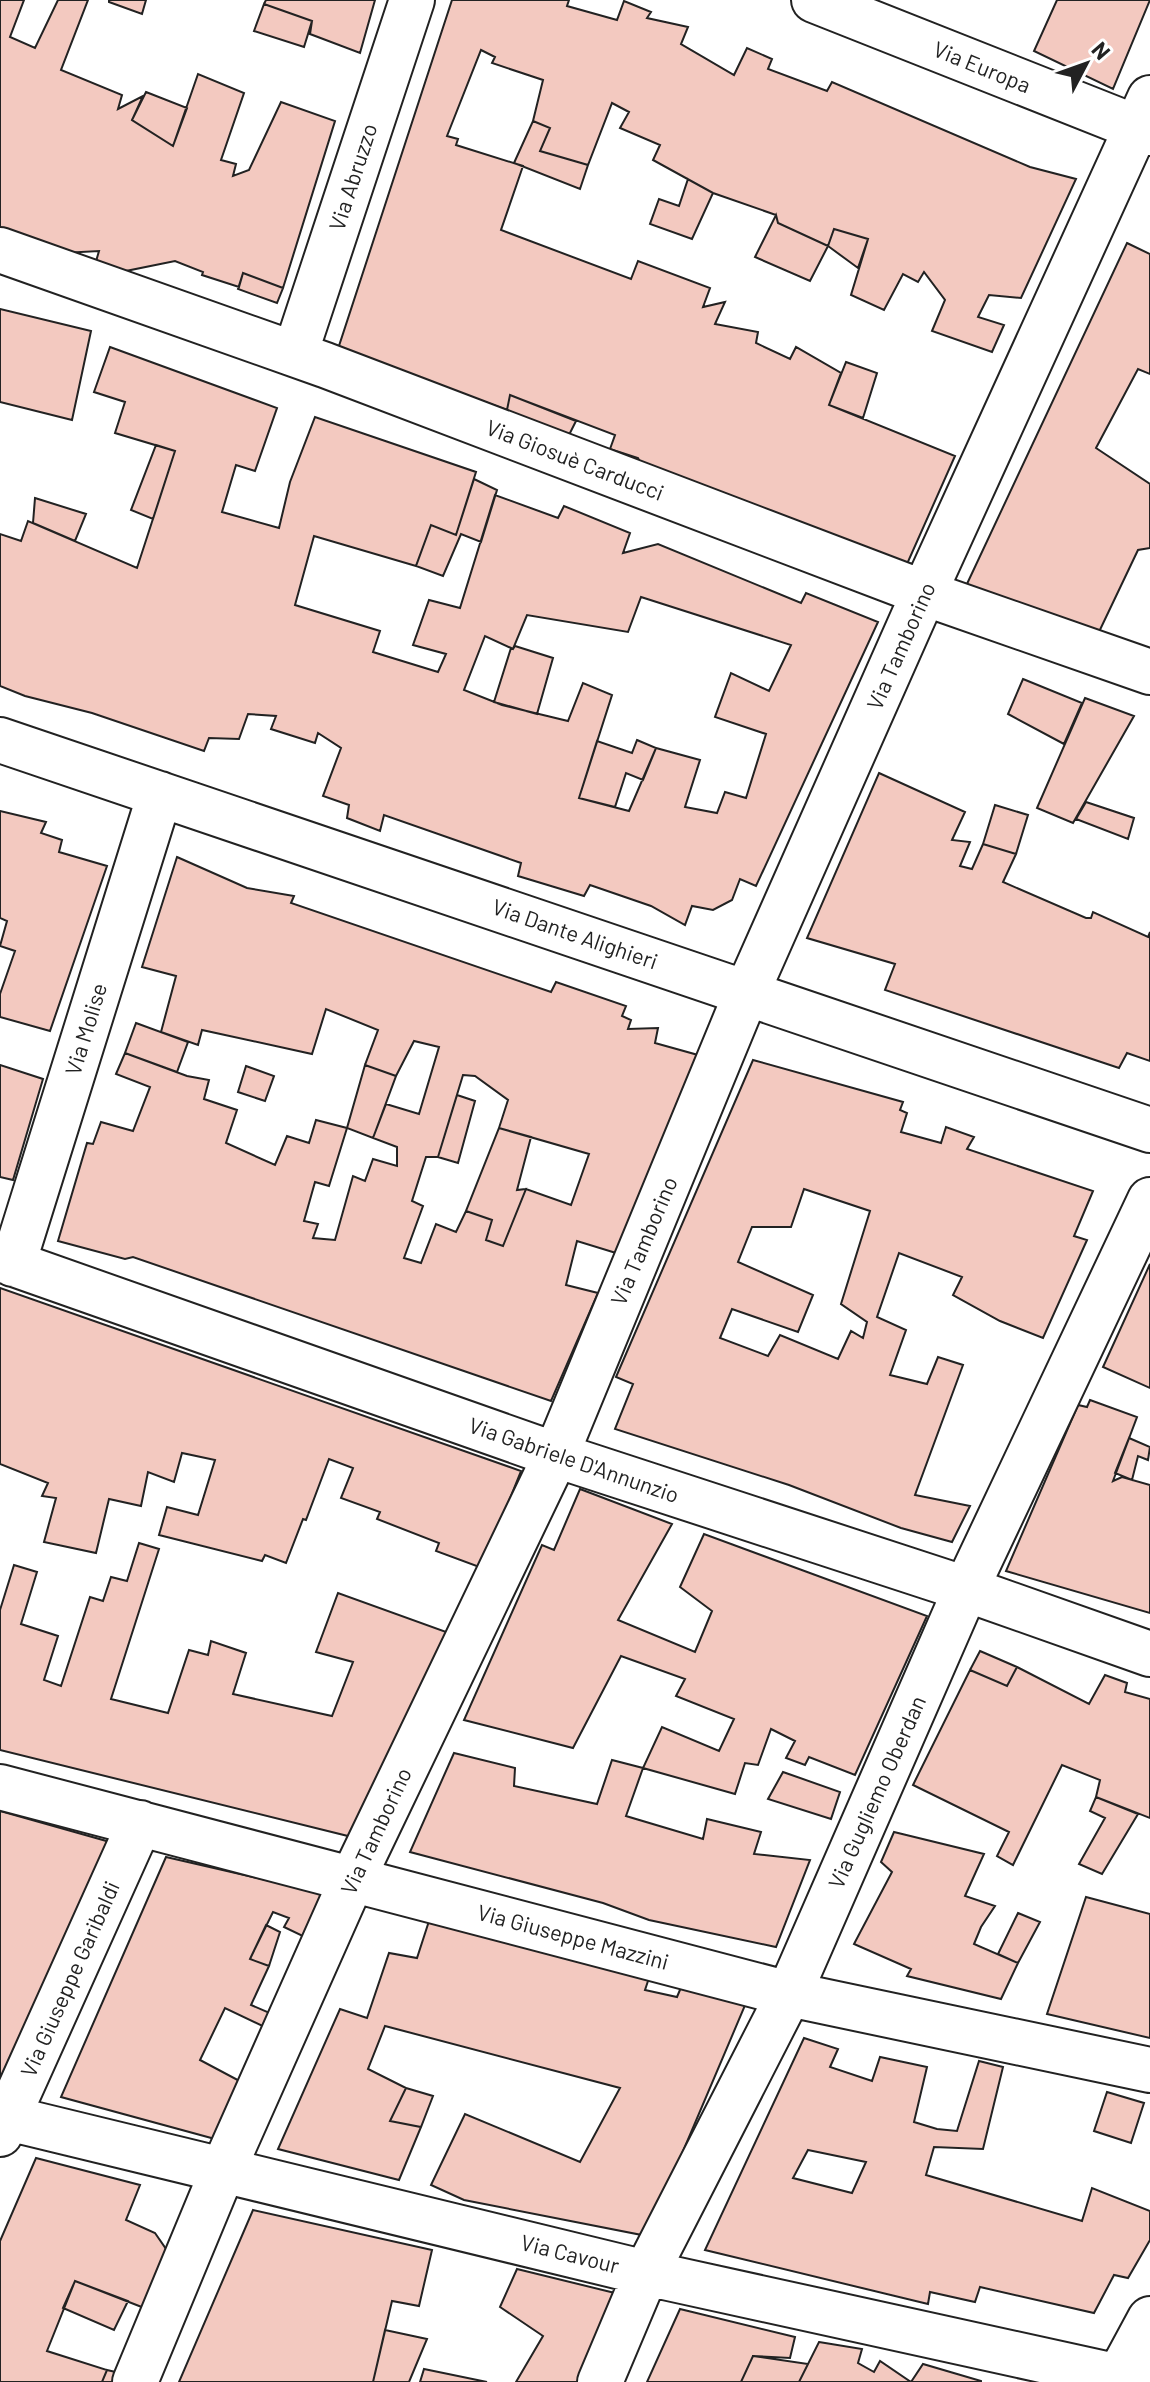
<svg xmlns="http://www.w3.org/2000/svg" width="1150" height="2382" viewBox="0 0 1150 2382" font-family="Barlow,sans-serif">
<rect width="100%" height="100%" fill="#fff"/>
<path fill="#f3c9c0" stroke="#222" stroke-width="2" fill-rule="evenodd" d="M0 0H24L10 37 35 48 58 0H88L61 70 122 95 118 109 143 96 132 120 173 146 198 74 244 93 221 160 236 164 233 176 249 170 281 102 335 121 283 288 243 273 239 287 202 275 203 272 175 261 126 271 122 275 95 265 99 251 62 253 0 234Z
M109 0H146L142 14 109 2Z
M266 0H375L360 53 310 34 312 21 264 4Z
M452 0H569L567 6 617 20 624 1 651 12 647 18 688 27 681 44 734 75 747 48 772 59 768 69 827 91 832 82 1030 167 1076 179 1021 298 989 295 978 317 1004 325 992 352 932 331 945 300 924 272 918 282 903 274 884 310 851 295 868 239 834 229 828 246 778 223 776 215 713 193 653 160 660 145 620 128 629 112 612 103 588 165 540 151 550 128 533 121 543 80 492 63 495 57 481 50 447 136 458 139 456 145 523 166 501 230 631 279 638 261 710 288 703 307 725 302 715 324 758 332 756 343 790 359 796 347 841 373 829 405 955 456 907 564 640 462 638 458 610 449 615 435 510 395 507 410 338 349Z
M1057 0H1150L1113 89 1034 51Z
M264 4 312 21 304 47 254 31Z
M146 92 187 108 173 146 132 120Z
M533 121 550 128 540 151 588 165 580 189 514 163Z
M688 179 713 193 692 239 650 224 659 199 679 206Z
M776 215 778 223 828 246 810 281 755 257Z
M834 229 868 239 858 268 828 246Z
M1127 243 1150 254V374L1138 369 1096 448 1150 484V548L1138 550 1098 634 966 586Z
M243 273 283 288 277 303 238 289Z
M0 309 91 331 72 420 0 402Z
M110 347 277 408 255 471 236 465 222 512 279 528 290 482 315 417 476 472 456 535 431 525 416 566 314 536 295 605 380 631 373 652 438 672 446 654 413 645 429 600 460 608 495 495 558 518 564 506 630 533 623 553 658 544 801 603 806 593 878 622 756 886 740 879 732 900 713 910 692 906 685 925 651 906 590 885 584 896 518 876 521 863 384 815 380 831 347 818 349 805 323 796 341 748 318 733 315 743 271 729 276 716 248 714 239 739 209 738 204 751 92 713 25 696 0 686V534L21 541 28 521 137 568 175 451 115 433 125 402 94 392ZM641 597 791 645 769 691 731 673 715 717 766 734 746 798 725 792 717 813 685 807 700 760 656 748 629 811 579 798 612 695 583 683 568 721 502 705 464 690 485 636 513 649 527 615 628 632Z
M846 362 877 373 863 418 829 405Z
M510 395 576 421 567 439 507 410Z
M156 445 175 451 153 519 131 510Z
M474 479 497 490 481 542 461 534 443 576 416 566 431 525 456 535Z
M35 498 86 514 75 541 33 523Z
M515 646 553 658 537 714 494 702 511 648 513 649Z
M1023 679 1082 703 1064 744 1008 714Z
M1085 698 1134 716 1073 823 1037 808Z
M637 740 656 748 643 780 626 773 615 807 579 798 597 741 632 753Z
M879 773 965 812 952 840 970 842 960 866 972 869 983 844 1016 854 1003 882 1086 918H1091L1093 912 1148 937 1150 932V1061L1127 1053 1119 1068 885 990 895 964 807 938Z
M1086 802 1134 818 1128 839 1076 819Z
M995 805 1028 815 1016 854 983 844Z
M0 811 46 822 41 833 62 840 59 852 107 866 50 1031 0 1017V994L15 951 0 946 7 921 0 918Z
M177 857 247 888 294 896 291 903 551 992 556 982 626 1006 622 1016 631 1020 628 1029 658 1028 655 1043 698 1055 616 1253 577 1241 566 1285 598 1293 551 1401 133 1257 125 1259 58 1241 87 1143 93 1144 101 1122 133 1131 150 1087 116 1074 125 1053 187 1076 209 1080 204 1099 237 1110 226 1143 275 1165 287 1136 309 1143 316 1120 347 1128 329 1186 315 1182 304 1221 318 1224 313 1238 335 1240 353 1176 365 1181 373 1159 397 1166V1147L373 1138 386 1104 419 1114 439 1047 414 1041 396 1076 365 1065 378 1030 326 1009 312 1054 202 1030 198 1045 161 1032 176 976 142 967ZM463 1075 475 1076 508 1100 499 1128 589 1154 571 1205 526 1189 503 1246 486 1240 492 1220 466 1211 456 1232 436 1224 421 1263 404 1258 423 1206 412 1201 426 1157H438Z
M136 1023 188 1042 177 1072 125 1053Z
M753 1060 903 1102 900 1110 907 1113 901 1132 941 1143 946 1127 974 1137 967 1149 1093 1191 1074 1236 1087 1240 1043 1338 1000 1321 953 1295 962 1277 899 1253 877 1317 906 1330 890 1375 927 1384 938 1357 963 1365 915 1495 970 1506 952 1542 901 1528 789 1485 615 1429 633 1384 616 1377ZM804 1189 870 1211 841 1304 867 1322 863 1338 851 1331 838 1359 780 1335 768 1356 720 1338 732 1309 798 1332 813 1295 738 1262 752 1227H791Z
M0 1065 43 1079 13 1180 0 1177Z
M365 1065 396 1076 373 1138 347 1128Z
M246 1066 274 1076 265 1101 238 1092Z
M457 1095 475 1101 458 1163 438 1157Z
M499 1128 531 1137 517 1190 526 1189 503 1246 486 1240 492 1220 466 1211Z
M1150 1264V1388L1103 1367Z
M0 1288 521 1471 482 1568 436 1551 439 1543 377 1519 380 1512 341 1498 353 1468 329 1459 306 1520 303 1519 286 1563 265 1555 262 1561 159 1535 167 1507 198 1515 215 1460 182 1453 174 1482 148 1472 141 1506 109 1499 96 1553 44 1542 56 1498 42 1496 48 1483 0 1464Z
M1090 1400 1137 1417 1113 1481 1122 1477 1150 1485V1613L1006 1571 1078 1405 1087 1407Z
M1129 1438 1150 1447 1148 1460 1138 1456 1132 1480 1115 1473Z
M580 1489 672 1524 618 1620 695 1652 712 1611 680 1587 704 1534 927 1616 855 1775 809 1757 805 1765 786 1758 795 1741 771 1729 758 1765 745 1763 735 1794 643 1768 662 1727 719 1751 734 1719 676 1696 685 1679 621 1656 573 1748 464 1720 542 1545 554 1550Z
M139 1543 159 1549 111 1699 168 1713 189 1650 208 1655 211 1641 246 1653 233 1694 332 1716 353 1662 316 1652 338 1593 449 1633 352 1837 0 1750V1610L14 1565 37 1572 21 1624 58 1636 44 1680 61 1686 90 1597 103 1601 111 1577 127 1581Z
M980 1651 1017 1667 1007 1686 970 1670Z
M1017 1667 1089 1704 1105 1675 1127 1683 1125 1692 1150 1699V1818L1096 1797 1100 1780 1062 1765 1013 1865 997 1856 1009 1832 913 1785 970 1670 1007 1686Z
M454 1753 515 1768 514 1786 597 1804 612 1760 643 1768 626 1816 703 1839 707 1819 761 1832 754 1854 810 1860 776 1947 649 1920 603 1903 410 1852Z
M783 1772 840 1792 831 1819 768 1799Z
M1096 1797 1138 1814 1102 1874 1079 1864 1105 1818 1090 1811Z
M0 1811 117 1844 0 2094Z
M894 1832 984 1854 965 1896 995 1906 981 1927 974 1944 1018 1963 1001 1999 907 1976 911 1969 854 1944 892 1872 881 1862Z
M166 1857 332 1895 313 1941 284 1927 289 1918 273 1912 250 1959 269 1966 251 2005 279 2017 273 2031 225 2008 200 2060 249 2086 226 2142 61 2097Z
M1086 1897 1150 1914V2038L1047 2014Z
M1018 1913 1040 1922 1018 1963 998 1954Z
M430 1918 649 1978 645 1990 677 1997 682 1985 746 2003 647 2236 464 2200 431 2185 465 2114 580 2162 620 2088 385 2026 368 2069 406 2088 390 2121 421 2127 399 2180 278 2149 340 2009 367 2018 389 1953 417 1958Z
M266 1925 280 1932 269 1966 250 1959Z
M804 2038 838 2049 830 2067 872 2081 880 2057 927 2067 914 2122 937 2129 957 2131 979 2061 1003 2067 983 2149 934 2147 926 2175 1082 2221 1092 2188 1150 2211V2240L1128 2278 1114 2275 1094 2313 980 2287 975 2302 930 2292 928 2304 705 2250ZM808 2150 866 2162 852 2193 793 2178Z
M406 2088 433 2096 421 2127 390 2121Z
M1107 2092 1144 2103 1131 2143 1094 2131Z
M36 2158 140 2185 126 2220 155 2233 166 2249 157 2273 152 2311 75 2281 47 2351 107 2370 102 2382H0V2241Z
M253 2210 432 2250 419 2306 392 2301 373 2382H179Z
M517 2269 623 2295 582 2382H516L543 2336 500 2307Z
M75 2281 128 2301 114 2330 63 2308Z
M680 2309 795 2337 790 2358 753 2356 741 2382H647Z
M385 2330 427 2339 409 2382H373Z
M819 2342 862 2349 858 2363 874 2372 880 2361 911 2382 923 2364 981 2381V2382H799Z
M753 2356 808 2364 799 2382H741Z
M424 2369 487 2382H420Z
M107 2370 124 2374 121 2382H102Z"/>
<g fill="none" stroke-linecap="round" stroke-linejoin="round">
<defs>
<path id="street" d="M814 0 1150 133
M0 250 325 365 924 593 1150 672
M295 354 412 0
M0 740 1150 1130
M0 1259 556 1455 966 1589 1150 1654
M13 1264 160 794
M0 1787 789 1994 1150 2070
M0 2116 646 2273 1142 2382
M0 2134 140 1823
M135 2382 223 2170 352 1880 556 1455 747 992 924 593 1150 98
M600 2382 646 2273 789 1994 966 1589 1150 1200
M1116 2382 1150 2319"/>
</defs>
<use href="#street" stroke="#222" stroke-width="48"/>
<use href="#street" stroke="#fff" stroke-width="44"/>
</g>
<g text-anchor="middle" stroke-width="6" stroke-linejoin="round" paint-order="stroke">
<g font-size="22" fill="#222" stroke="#fff">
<text transform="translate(982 67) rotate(22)" y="8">Via Europa</text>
<text transform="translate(353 177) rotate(-72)" y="8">Via Abruzzo</text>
<text transform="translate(575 460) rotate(21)" y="8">Via Giosuè Carducci</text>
<text transform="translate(901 646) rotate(-66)" y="8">Via Tamborino</text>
<text transform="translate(575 934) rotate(19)" y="8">Via Dante Alighieri</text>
<text transform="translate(86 1029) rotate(-73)" y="8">Via Molise</text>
<text transform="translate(644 1241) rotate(-67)" y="8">Via Tamborino</text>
<text transform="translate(574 1460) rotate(19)" y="8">Via Gabriele D'Annunzio</text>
<text transform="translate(877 1792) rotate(-66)" y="8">Via Gugliemo Oberdan</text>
<text transform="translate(376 1831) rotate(-65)" y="8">Via Tamborino</text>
<text transform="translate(573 1937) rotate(15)" y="8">Via Giuseppe Mazzini</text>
<text transform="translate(70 1979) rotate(-66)" y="8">Via Giuseppe Garibaldi</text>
<text transform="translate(570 2254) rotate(14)" y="8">Via Cavour</text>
</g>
</g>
<g transform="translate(1086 64) rotate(49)" stroke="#ffffff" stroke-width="6" paint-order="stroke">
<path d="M0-6L14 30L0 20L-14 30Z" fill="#222222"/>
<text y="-12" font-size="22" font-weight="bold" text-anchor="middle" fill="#222222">N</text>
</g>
</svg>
